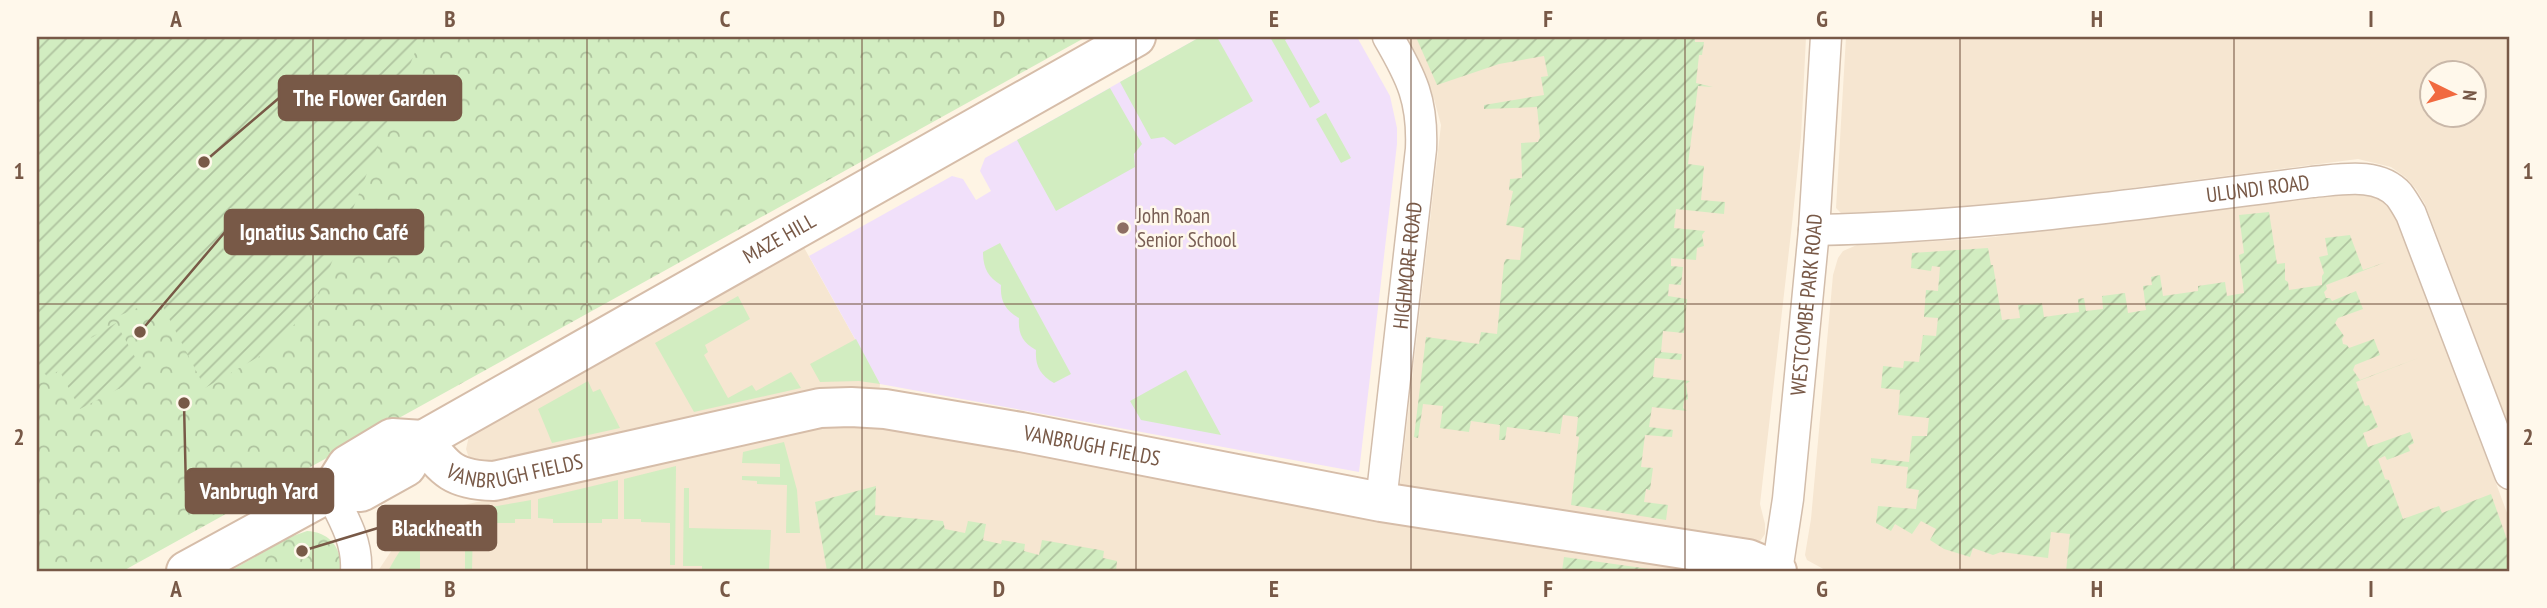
<svg xmlns="http://www.w3.org/2000/svg" width="2547" height="608" viewBox="0 0 2547 608" font-family="'PT Sans Narrow',sans-serif">
<defs>
<pattern id="park-crowns" width="20" height="18" patternUnits="userSpaceOnUse" patternTransform="scale(1.75)"><rect width="20" height="18" fill="#d2edc1"/><path d="M2 6a3 3 0 1 1 6 0M12 15a3 3 0 1 1 6 0" fill="none" stroke="#afc39f"/></pattern>
<pattern id="garden-furrows" width="10" height="10" patternUnits="userSpaceOnUse" patternTransform="scale(1.75)"><rect width="10" height="10" fill="#d2edc1"/><path d="M-1 1l2-2M0 10L10 0M9 11l2-2" fill="none" stroke="#afc39f"/></pattern>
</defs>
<rect width="100%" height="100%" fill="#fef4e4"/>
<path fill="#f6e6d1" fill-rule="evenodd" d="M1406 37H1806L1801 137 1792 224 1760 504 1765 524V534L1758 544 1402 487 1400 484 1441 125 1434 99Z
M1846 37H2510V429L2425 204 2416 189 2405 177 2391 167 2358 159 2022 202 1939 210 1841 213 1836 208ZM2432 74H2474V116H2432Z
M2358 192 2377 196 2392 208 2397 216 2510 521V571H1827L1807 560 1805 555 1811 519 1833 275 1838 258 1843 251 1857 245 1977 239Z
M802 244 880 384 879 393 495 466 470 461 466 449 469 436Z
M815 425 883 427 1343 513 1732 571H378L406 529 417 520 433 512Z"/>
<path fill="#f1e0fa" d="M1200 37H1357L1390 96 1397 128V144L1359 472 880 384 809 256 952 176 963 179 976 200 991 191 980 171 985 158Z"/>
<path fill="#d2edc1" d="M1200 37H1217L1253 101 1175 145 1164 137 1151 139 1120 82Z
M1270 37H1290L1285 40 1320 102 1310 108Z
M1110 88 1142 144 1134 154 1135 167 1056 211 1017 140Z
M1326 113 1351 158 1341 163 1316 119Z
M1000 243 1071 374 1054 383C1040 375 1035 366 1036 350 1022 342 1018 333 1019 318 1005 310 1000 301 1001 285 988 277 983 268 983 252Z
M738 296 750 319 705 345 708 352 704 355 728 398 752 385 756 391 791 372 801 388 694 412 655 343Z
M856 339 880 384 859 381 820 382 810 364Z
M1186 370 1221 435 1141 420 1130 401Z
M588 381 593 392 600 389 620 428 552 443 538 409Z
M784 442 797 490 800 533H786L787 485 757 484V481L742 480V476L780 477V464L742 463 743 452Z
M676 466 675 565H670V523L641 522V519H624V479Z
M618 480V519H602V523H553V519L538 518V499Z
M684 488H689V528L771 530 769 571H702V566H683Z
M531 500V519H515V523H473L472 571H465V551L420 550V571H388C395 559 402 545 413 536 440 511 496 507 531 500Z"/>
<path fill="url(#park-crowns)" d="M37 37H1086L123 571H37Z
M307 531C330 532 343 549 340 571H230L290 537Z"/>
<path fill="url(#garden-furrows)" d="M37 37H421L322 287 301 317 272 349 205 388 159 299 104 322 86 341 116 323 145 375 80 409 59 370 49 378 37 366Z
M1416 37H1695V42H1704L1702 55H1699L1696 83 1713 87 1698 86 1688 164 1704 166 1701 200 1725 202 1724 214 1676 209 1674 228 1705 231 1702 235 1704 246 1697 248 1696 260 1671 258V266L1683 267 1681 285 1669 284 1668 296 1687 299 1684 333 1663 331 1661 352 1682 354 1681 360 1655 358 1653 377 1690 381 1686 384 1688 399 1684 401 1683 408 1687 411 1652 407 1649 427 1673 430 1672 437 1645 435 1641 467 1653 468 1650 490 1646 489 1644 502 1668 505 1666 520 1571 505 1579 437 1576 436 1578 417 1563 415 1560 434 1507 427 1505 440H1499L1500 425 1471 421 1469 432 1440 428 1443 406 1423 404 1418 438 1414 437 1426 337 1479 344 1481 332 1497 334 1504 263 1506 259 1520 260 1524 228 1506 225 1513 191 1509 190 1510 179 1522 178 1521 143 1538 142 1540 137 1537 107 1484 109V105L1544 95 1541 77 1548 76 1544 56 1499 64 1437 85Z
M2269 212 2277 264 2285 263V280L2288 282 2289 290 2322 285V276L2324 273 2319 257 2328 255 2325 238 2350 235 2363 270 2386 262 2326 285 2327 289 2324 292 2326 298H2330L2332 301 2356 291 2363 309 2338 318 2335 323 2344 336 2342 339 2343 344 2347 345 2349 348 2374 339 2380 355 2355 365 2353 370 2360 380 2421 357 2356 382 2365 406 2369 405 2378 427 2363 433 2368 447 2410 432 2414 443 2408 446 2410 451 2387 460 2385 456 2378 459 2385 479 2389 480 2403 519 2439 506 2442 513 2491 494 2510 548V571H2066L2070 534 2051 532 2048 558 2001 552 1993 555 1973 548 1970 557 1944 549 1930 540 1936 529 1921 521 1912 534 1895 524 1891 531 1876 523 1878 506 1916 509 1919 490 1906 488 1908 467 1871 463V458L1909 462 1912 436H1927L1929 418 1898 415 1900 390 1881 388 1883 366 1903 368 1904 361 1919 362 1923 335 1936 336 1938 318 1924 317 1926 290 1938 291 1940 267 1932 266 1931 271 1911 268 1912 253 1988 248 1991 265H1993L2002 320 2020 318 2018 305 2042 303 2044 317 2079 312 2078 299 2084 298 2086 311 2103 309 2102 296 2125 293 2128 313 2146 310 2143 286 2152 285 2151 277 2160 275 2163 296 2198 291V286L2225 282 2227 296 2244 293 2239 255 2244 253 2239 215Z
M876 486 875 515 943 521 945 529 965 533 968 521 986 524 983 540 1001 544 1002 540 1025 544 1024 551 1039 555 1042 540 1100 550 1104 551 1103 558 1117 561 1116 571H827L815 502Z
M1564 557 1664 571H1562Z"/>
<g fill="none" stroke-linecap="round" stroke-linejoin="round">
<defs>
<g id="street">
<path id="s1" d="M1814 230C1981 227 2146 203 2312 182 2339 180 2378 171 2399 195 2403 200 2407 207 2411 214L2510 474"/>
<path d="M330 492C343 517 358 542 356 571"/>
<path id="s2" d="M1381 502 1421 149C1423 101 1412 78 1388 37"/>
<path id="s3" d="M1777 571 1788 499 1814 230 1826 37"/>
</g>
<g id="secondary">
<path id="s4" d="M423 440C445 470 454 480 494 481L820 408 851 407 885 409 1021 432 1381 502 1748 559 1777 571"/>
<path d="M330 492 347 465 392 438 423 440"/>
<path id="s5" d="M186 571 330 492H361L406 467 423 440 1136 37"/>
</g>
</defs>
<use href="#street" stroke="#d2bdab" stroke-width="33"/>
<use href="#secondary" stroke="#d6bda9" stroke-width="42"/>
<use href="#street" stroke="#fff" stroke-width="30"/>
<use href="#secondary" stroke="#fff" stroke-width="38"/>
</g>
<path fill="none" stroke="#785947" stroke-width="2" stroke-opacity="0.55" d="M313 37V571M587 37V571M862 37V571M1136 37V571M1411 37V571M1685 37V571M1960 37V571M2234 37V571M37 304H2510"/>
<circle fill="#8d6e63" stroke="#fff8eb" stroke-width="2.5" cx="1123" cy="228" r="7"/>
<g text-anchor="middle" stroke-width="5" stroke-linejoin="round" paint-order="stroke">
<g font-size="21" fill="#785947" stroke="#fff8eb">
<text dy="7" stroke="none"><textPath href="#s1" startOffset="446">ULUNDI ROAD</textPath></text>
<text dy="7" stroke="none"><textPath href="#s5" startOffset="688">MAZE HILL</textPath></text>
<text dy="7" stroke="none"><textPath href="#s2" startOffset="238">HIGHMORE ROAD</textPath></text>
<text dy="7" stroke="none"><textPath href="#s3" startOffset="268">WESTCOMBE PARK ROAD</textPath></text>
<text dy="7" stroke="none"><textPath href="#s4" startOffset="696">VANBRUGH FIELDS</textPath></text>
<text dy="7" stroke="none"><textPath href="#s4" startOffset="108">VANBRUGH FIELDS</textPath></text>
</g>
<g font-size="21" fill="#785e54" stroke="#fff8eb" text-anchor="start">
<text x="1137" y="223">John Roan<tspan x="1137" dy="24">Senior School</tspan></text>
</g>
</g>
<path fill="none" stroke="#785947" stroke-width="2.5" d="M204 162L279 98M140 332L225 232M184 403L186 491M302 551L378 528"/>
<g fill="#785947" stroke="#fff8eb" stroke-width="2.5">
<circle cx="204" cy="162" r="7"/>
<circle cx="140" cy="332" r="7"/>
<circle cx="184" cy="403" r="7"/>
<circle cx="302" cy="551" r="7"/>
</g>
<g fill="#785947" stroke="#785947" stroke-width="2.5">
<rect x="279" y="76" width="182" height="44" rx="7"/>
<rect x="225" y="210" width="198" height="44" rx="7"/>
<rect x="186" y="469" width="147" height="44" rx="7"/>
<rect x="378" y="506" width="118" height="44" rx="7"/>
</g>
<g font-size="23" text-anchor="middle" font-weight="bold" fill="#fff">
<text x="370" y="106">The Flower Garden</text>
<text x="324" y="240">Ignatius Sancho Café</text>
<text x="259" y="499">Vanbrugh Yard</text>
<text x="437" y="536">Blackheath</text>
</g>
<rect width="2547" height="608" fill="none" stroke="#fff8eb" stroke-width="77"/>
<g transform="translate(2453 94) rotate(95)"><circle r="33" fill="#fff8eb" stroke="#c9b8a9" stroke-width="2"/>
<path d="M0-5L12 26L0 18L-12 26Z" fill="#f16a40"/>
<text y="-10" font-size="19" font-weight="bold" text-anchor="middle" fill="#785947">N</text>
</g>
<rect x="38" y="38" width="2470" height="532" fill="none" stroke="#785947" stroke-width="2.5"/>
<g font-size="23" text-anchor="middle" font-weight="bold" fill="#785947">
<text x="176" y="27">A</text>
<text x="450" y="27">B</text>
<text x="725" y="27">C</text>
<text x="999" y="27">D</text>
<text x="1274" y="27">E</text>
<text x="1548" y="27">F</text>
<text x="1822" y="27">G</text>
<text x="2097" y="27">H</text>
<text x="2371" y="27">I</text>
<text x="19" y="179">1</text>
<text x="2528" y="179">1</text>
<text x="19" y="445">2</text>
<text x="2528" y="445">2</text>
<text x="176" y="597">A</text>
<text x="450" y="597">B</text>
<text x="725" y="597">C</text>
<text x="999" y="597">D</text>
<text x="1274" y="597">E</text>
<text x="1548" y="597">F</text>
<text x="1822" y="597">G</text>
<text x="2097" y="597">H</text>
<text x="2371" y="597">I</text>
</g>
</svg>
